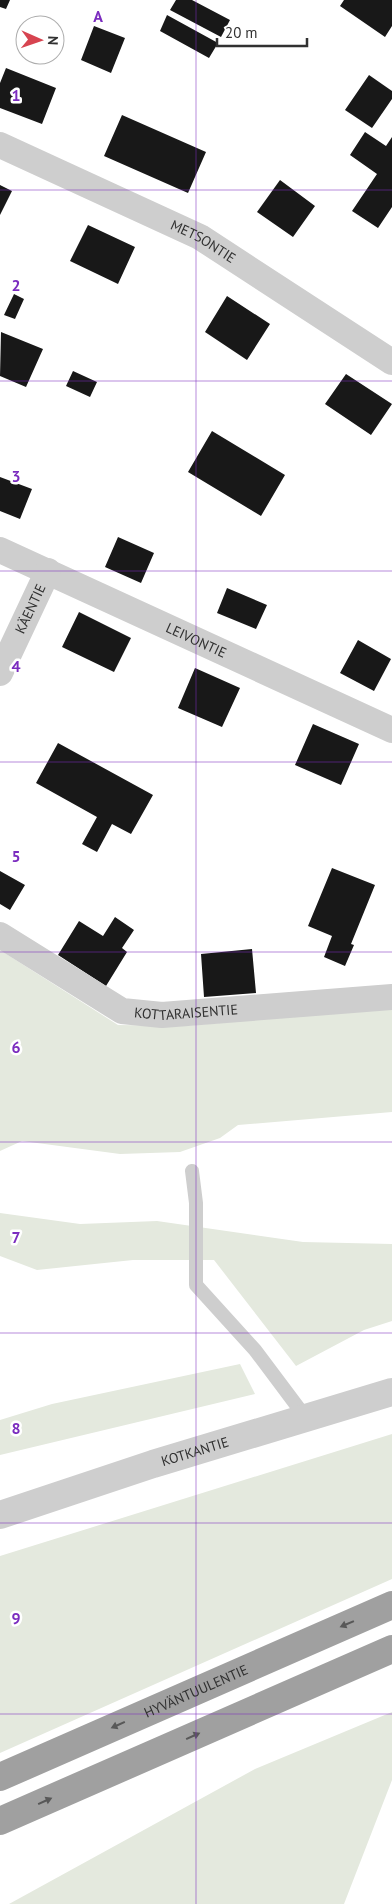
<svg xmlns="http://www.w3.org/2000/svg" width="392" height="1904" viewBox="0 0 392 1904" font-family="'PT Sans',sans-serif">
<rect width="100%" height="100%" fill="#fff"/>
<path fill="#e4e9de" d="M0 950 118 1025 185 1026 392 1008V1112L238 1125 220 1138 180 1152 120 1154 22 1141 0 1151Z
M0 1213 80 1224 157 1221 303 1242 392 1244V1321L364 1330 296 1366 214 1260H133L37 1270 0 1256Z
M240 1364 255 1394 0 1455V1420L52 1404Z
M392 1434V1579L0 1753V1556Z
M392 1712V1780L344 1904H9L255 1769Z"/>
<path fill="#181818" d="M0 0H10L6 9 0 7Z
M176 0H192L230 20 221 37 170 10Z
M344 0H392V26L385 37 340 6Z
M167 15 218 43 209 58 160 31Z
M94 26 125 38 111 73 81 60Z
M6 68 56 88 42 124 0 108V83Z
M369 75 392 91V99L372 128 345 110Z
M122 115 206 152 188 193 104 156Z
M365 132 386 146 392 137V207L378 228 352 211 377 174 350 155Z
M280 180 315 206 293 237 257 212Z
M0 185 12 191 0 215Z
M88 225 135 247 118 284 70 261Z
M14 294 24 299 15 319 4 315Z
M227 296 270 324 247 360 205 332Z
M1 332 43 349 26 387 0 376Z
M73 371 97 382 90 397 66 386Z
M346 374 392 404 371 435 325 404Z
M212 431 285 475 261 516 188 472Z
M0 477 32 489 20 519 0 511Z
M118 537 154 553 141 583 105 567Z
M227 588 267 605 256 629 217 613Z
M79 612 131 638 114 672 62 647Z
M358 640 391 659 374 691 340 673Z
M195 668 240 688 222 727 178 708Z
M313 724 359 744 341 785 295 765Z
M58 743 153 795 131 834 112 824 97 852 82 844 97 817 36 783Z
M332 868 375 885 351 944 354 945 345 966 324 957 332 936 308 926Z
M0 871 25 885 10 910 0 904Z
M115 917 134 930 122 948 127 952 106 986 58 955 79 921 103 936Z
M252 949 256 993 204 997 201 954Z"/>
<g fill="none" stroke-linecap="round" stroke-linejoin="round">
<path stroke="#cecece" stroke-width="14" d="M192 1171 196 1203V1285L255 1350 306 1418"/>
<g stroke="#cecece" stroke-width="26">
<path id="s1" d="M0 145 200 237 392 362"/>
<path id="s2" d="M0 550 392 730"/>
<path id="s3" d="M0 673 48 571"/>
<path id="s4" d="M0 935 122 1011 162 1015 392 997"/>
</g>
<path stroke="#cecece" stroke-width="28" id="s5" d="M0 1515 153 1464 392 1392"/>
<g stroke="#a0a0a0" stroke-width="28">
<path id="s6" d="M0 1777 392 1605"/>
<path d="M0 1821 392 1649"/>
</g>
</g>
<defs><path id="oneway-solid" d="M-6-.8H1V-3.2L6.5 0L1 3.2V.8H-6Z" transform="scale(1.25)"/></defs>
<g fill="#585858">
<use href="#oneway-solid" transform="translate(347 1624) rotate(157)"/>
<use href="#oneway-solid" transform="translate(118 1725) rotate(156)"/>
<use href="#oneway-solid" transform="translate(193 1736) rotate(-24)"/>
<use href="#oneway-solid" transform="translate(45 1801) rotate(-24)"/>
</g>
<path fill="none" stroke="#7b2cbf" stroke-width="1" stroke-opacity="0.55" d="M196 0V1904M0 190H392M0 381H392M0 571H392M0 762H392M0 952H392M0 1142H392M0 1333H392M0 1523H392M0 1714H392"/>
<g text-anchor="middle" stroke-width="5" stroke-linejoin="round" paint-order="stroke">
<g font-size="14" fill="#313131" stroke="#fff">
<text dy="5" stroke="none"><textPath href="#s1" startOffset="225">METSONTIE</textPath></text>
<text dy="5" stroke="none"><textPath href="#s3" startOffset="71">KÄENTIE</textPath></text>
<text dy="5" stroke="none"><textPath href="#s2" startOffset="216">LEIVONTIE</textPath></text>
<text dy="5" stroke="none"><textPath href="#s4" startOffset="208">KOTTARAISENTIE</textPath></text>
<text dy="5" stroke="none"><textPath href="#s5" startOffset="205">KOTKANTIE</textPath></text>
<text dy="5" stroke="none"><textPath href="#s6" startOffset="214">HYVÄNTUULENTIE</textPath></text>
</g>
</g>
<g font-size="16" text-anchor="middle" font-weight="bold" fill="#7b2cbf" stroke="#fff" stroke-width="5" stroke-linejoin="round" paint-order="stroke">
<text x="98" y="22">A</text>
<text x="16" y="101">1</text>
<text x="16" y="291">2</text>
<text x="16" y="482">3</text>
<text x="16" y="672">4</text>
<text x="16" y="862">5</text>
<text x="16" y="1053">6</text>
<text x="16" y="1243">7</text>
<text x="16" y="1434">8</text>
<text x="16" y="1624">9</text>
</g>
<g transform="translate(40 40) rotate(92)"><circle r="24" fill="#ffffff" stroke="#adadad"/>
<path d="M0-4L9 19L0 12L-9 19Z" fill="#d74450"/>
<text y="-8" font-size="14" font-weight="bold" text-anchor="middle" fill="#313131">N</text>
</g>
<path d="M217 38v8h90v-8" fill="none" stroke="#313131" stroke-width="2.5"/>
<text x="225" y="38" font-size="15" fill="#313131" stroke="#ffffff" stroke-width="4" paint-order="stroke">20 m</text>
</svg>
